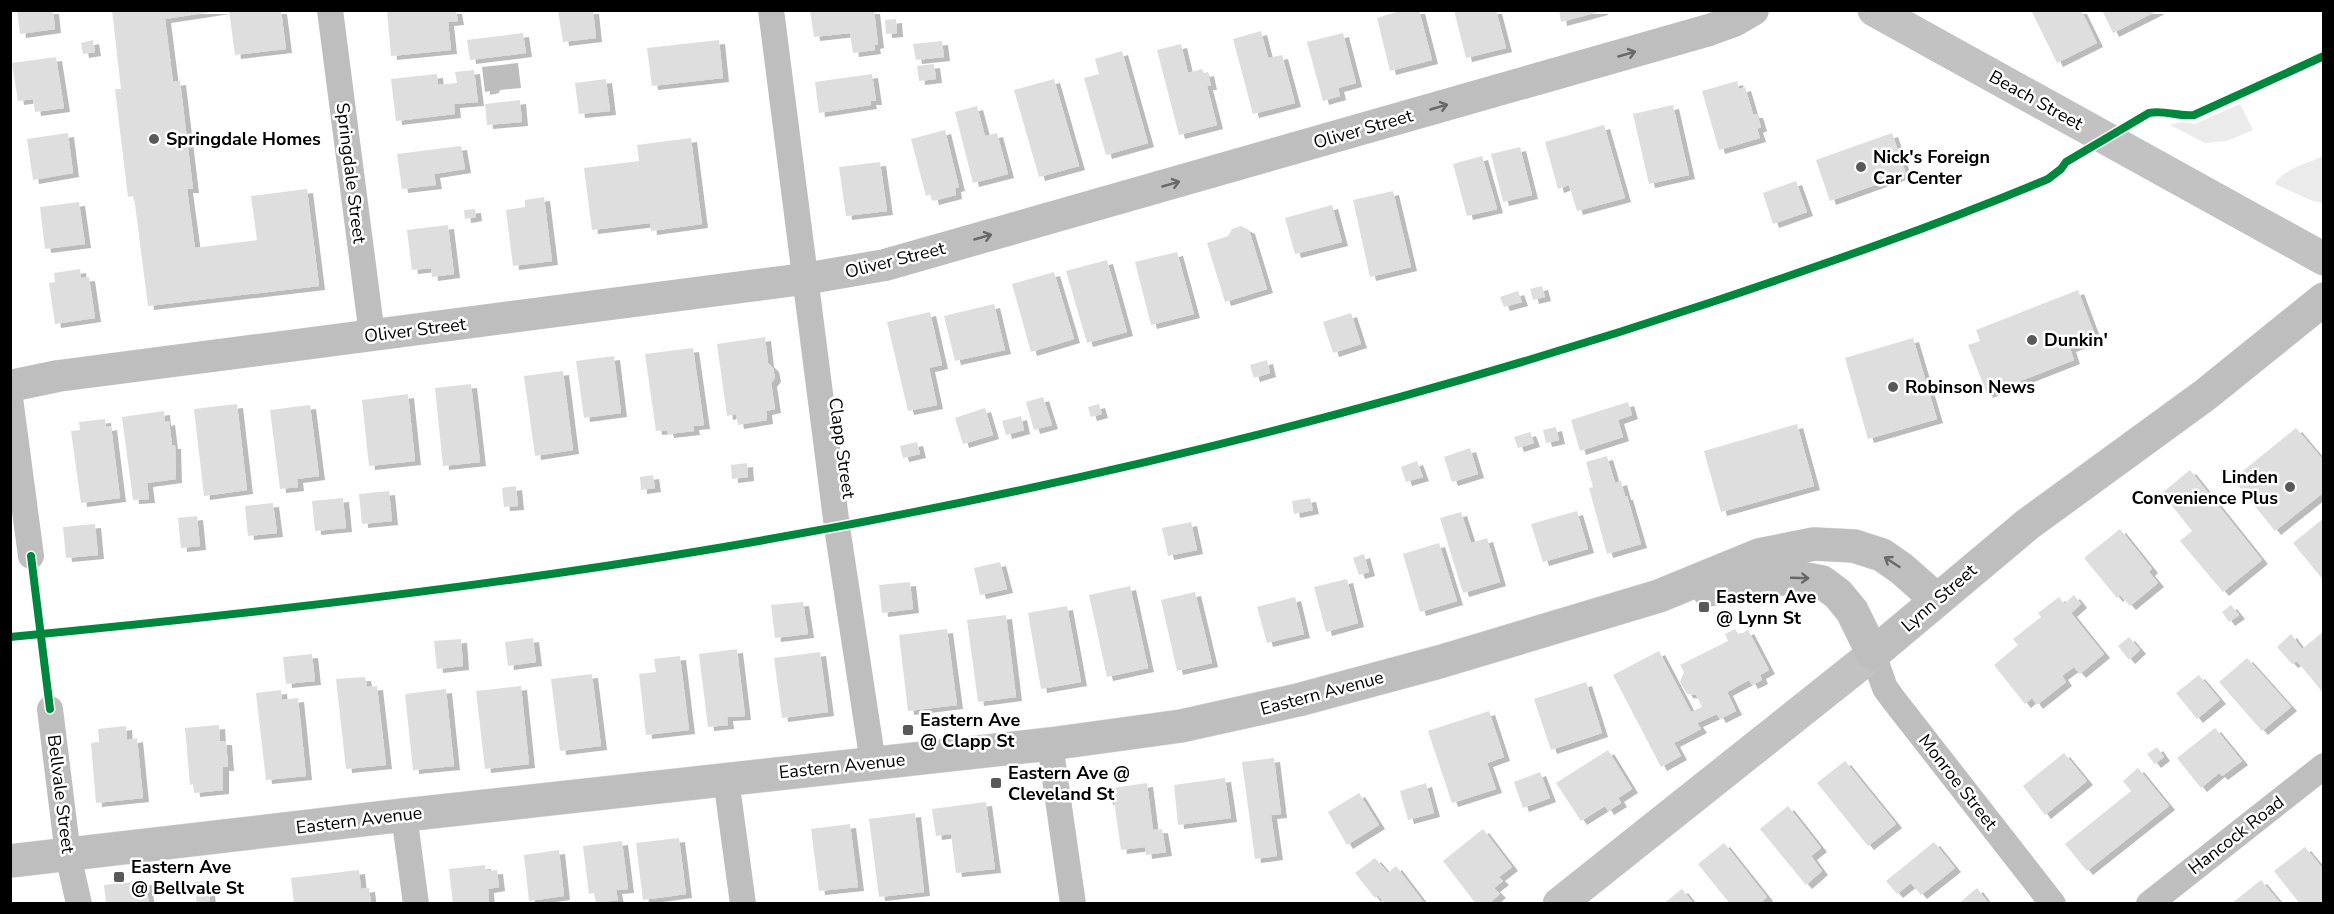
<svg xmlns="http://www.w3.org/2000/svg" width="2334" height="914" viewBox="0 0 2334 914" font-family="'Nunito Sans',sans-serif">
<defs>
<filter id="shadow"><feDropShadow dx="6" dy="4" stdDeviation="0" flood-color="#0004"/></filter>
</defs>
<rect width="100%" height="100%" fill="#fff"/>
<path fill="#ebebeb" d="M2240 104 2253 130 2227 141 2205 143 2170 125 2181 122 2195 124Z
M2323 156V203L2313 201 2275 184C2281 170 2309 163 2323 156Z"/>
<path fill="#bdbdbd" d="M518 63 521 88 500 90 499 93 490 95V91L485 92 482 67Z"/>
<path fill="#dedede" filter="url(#shadow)" d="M17 10H53L55 29 20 34Z
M112 10H224L165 19 173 82 180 81 193 189H187L195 248 257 240 251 196 307 189 319 286 148 306 134 196 128 197 115 89H121Z
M229 10H281L286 49 235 55Z
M387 10H456L458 21 448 22 451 50 391 56Z
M593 10 596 38 563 42 558 11Z
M810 10H874L878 44 874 45 875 50 853 53 850 33 814 37Z
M1403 10H1419L1432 60 1390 71 1377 18Z
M1454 10H1496L1506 48 1466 58Z
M1559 10H1602V11L1561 22Z
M2031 10H2081L2097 43 2057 63Z
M2102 10H2159L2113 33Z
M896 19 897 33 886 34 885 20Z
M1261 31 1268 58 1282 55 1295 103 1253 114 1233 39Z
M523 33 526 53 470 60 467 40Z
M1343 33 1356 83 1338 88 1340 96 1323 101 1307 42Z
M93 40 95 52 83 54 81 43Z
M719 40 723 78 652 86 647 48Z
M942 41 944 57 916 60 913 44Z
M1181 44 1188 73 1202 69 1204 73 1208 72 1211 86H1207L1217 125 1179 135 1157 50Z
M1122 51 1148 143 1106 155 1084 78 1099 74 1095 59Z
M56 57 64 108 35 112 33 99 18 101 12 63Z
M934 64 936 79 919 81 917 66Z
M474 70 478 102 454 104 455 114 396 121 391 79 437 74 438 85 457 83 455 72Z
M872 74 876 101H870L871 105 819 113 815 82Z
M606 79 610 111 579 114 575 83Z
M1054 79 1079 166 1039 177 1014 90Z
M1737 81 1739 89 1745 87 1753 114H1757L1761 127 1757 129 1760 138 1719 150 1702 91Z
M520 100 522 122 487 125 485 104Z
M1673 105 1689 175 1649 184 1633 114Z
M977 106 985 136 997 133 1008 174 973 183 955 112Z
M1604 125 1625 198 1577 211 1569 185 1558 189 1545 142Z
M945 130 959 187 955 188 956 195 933 201 931 194 926 196 911 139Z
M68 133 73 173 33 180 27 139Z
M1892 133 1906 174 1830 201 1816 160Z
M691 138 702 224 651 231 650 223 592 230 584 168 639 161 637 145Z
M461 146 465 169 434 174 436 185 402 189 397 154Z
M1520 147 1532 195 1503 202 1491 154Z
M1482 156 1497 209 1467 216 1453 164Z
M880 162 887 211 846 216 839 167Z
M1796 181 1807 212 1773 224 1763 193Z
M1393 191 1411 267 1370 277 1353 200Z
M544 197 552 261 513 266 506 210 525 207V200Z
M79 202 85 244 45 249 40 207Z
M1332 205 1342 242 1295 254 1285 218Z
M475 209 476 217 465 219 464 210Z
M448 225 454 274 432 277 431 268 412 270 407 230Z
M1241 226 1249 230 1267 289 1225 302 1207 243 1228 236 1232 229Z
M1177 252 1194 314 1151 325 1135 262Z
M1107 260 1127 332 1087 343 1066 271Z
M80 269 81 278 89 277 95 318 55 324 49 283 55 282 54 273Z
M1054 272 1074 339 1031 352 1012 284Z
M1542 286 1545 297 1533 300 1530 289Z
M2078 290 2096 338 2070 348 2074 360 1987 394 1968 345 1980 341 1976 330Z
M1518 291 1522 302 1504 307 1500 297Z
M994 304 1005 350 955 361 944 316Z
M930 312 942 365 929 368 937 405 908 411 887 322Z
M1351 313 1361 344 1333 353 1323 322Z
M765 337 768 363 773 368 775 378 771 383 775 409 766 411 767 420 738 425 736 414 727 416 717 344Z
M1913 338 1937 419 1868 439 1845 358Z
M693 348 704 425 693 426 694 431 668 434 667 430 656 431 645 354Z
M614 356 621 413 584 418 576 361Z
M1267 360 1270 373 1254 378 1250 365Z
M563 371 573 450 535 456 524 376Z
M471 384 480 462 443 466 435 388Z
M408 394 415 461 369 466 362 400Z
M1043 397 1052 425 1034 430 1026 402Z
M1628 402 1632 415 1618 420 1623 437 1580 451 1571 420Z
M237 404 247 490 204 496 194 409Z
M1099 404 1102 414 1091 417 1088 407Z
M310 405 319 476 297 479 298 487 280 489 270 410Z
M985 408 993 435 963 444 955 418Z
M164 411 165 422 169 421 172 445H175L176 479 147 483 149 499 133 500 122 417Z
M1021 416 1024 430 1006 435 1002 421Z
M105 419 106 427 111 426 120 498 81 503 71 431 80 430 79 422Z
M1797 424 1814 486 1721 512 1704 451Z
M1556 427 1559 440 1546 443 1543 430Z
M2296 428 2324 461V492L2275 531 2233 479Z
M1530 432 1534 443 1518 448 1514 437Z
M917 442 920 454 903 458 900 446Z
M1470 448 1478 474 1452 482 1444 457Z
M1607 456 1615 483 1621 481 1625 496H1627L1641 544 1607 554 1589 488 1593 487 1586 462Z
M1417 461 1423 477 1406 482 1401 467Z
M747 463 748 477 732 479 731 465Z
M2190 470 2262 560 2223 592 2180 541 2192 531 2162 493Z
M653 475 655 488 641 490 640 477Z
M516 486 518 506 504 507 502 488Z
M389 491 392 521 362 524 359 494Z
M343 498 346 528 315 531 312 501Z
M1310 498 1313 510 1294 514 1292 501Z
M273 503 277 533 248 536 245 506Z
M1577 511 1588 549 1543 562 1531 524Z
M1461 512 1471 543 1487 538 1500 582 1463 593 1440 518Z
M197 516 200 546 181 548 178 518Z
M2324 518V581L2293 543Z
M1191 522 1197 550 1168 556 1162 528Z
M95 524 98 555 66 558 63 527Z
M2120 529 2152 569 2149 572 2158 583 2130 606 2120 595 2117 598 2084 558Z
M1439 543 1457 601 1420 612 1403 554Z
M1364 554 1369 572 1359 575 1353 558Z
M1000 562 1007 589 980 595 974 568Z
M1347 579 1358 623 1326 632 1314 587Z
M910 582 913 609 882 613 879 585Z
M1130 586 1148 668 1107 677 1089 595Z
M1195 592 1212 663 1177 671 1161 600Z
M2074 595 2081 604 2071 613 2104 654 2080 674 2074 667 2062 676 2066 682 2037 705 2032 698 2025 704 1994 665 2018 645 2013 639 2041 617 2038 613 2059 597 2064 604Z
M1295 597 1304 634 1267 643 1257 607Z
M803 602 808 634 775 638 771 605Z
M2231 605 2239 615 2229 622 2222 612Z
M1067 606 1081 682 1041 689 1028 613Z
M1006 615 1016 697 978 702 967 620Z
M947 629 957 705 908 711 899 635Z
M1735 629 1739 635 1748 630 1769 670 1760 675 1762 680 1752 685 1749 680 1727 692 1736 711 1720 719 1717 714 1697 723 1701 729 1674 743 1681 756 1661 767 1613 675 1659 651 1691 712 1702 707 1696 695 1687 694 1680 682 1684 672 1680 665 1728 641 1725 634Z
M2324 631V694L2297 661 2292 664 2277 647 2291 634 2302 649Z
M2129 637 2140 650 2129 660 2118 646Z
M533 638 536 662 508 666 505 642Z
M461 639 463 666 437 669 434 641Z
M737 649 745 716 727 717 728 725 708 727 699 654Z
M820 652 828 712 782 718 774 658Z
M312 654 315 681 286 684 283 657Z
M680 656 689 730 646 735 639 674 656 672 654 659Z
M2247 658 2291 707 2262 731 2219 682Z
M592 674 601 746 560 751 551 679Z
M2199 675 2220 700 2197 719 2176 693Z
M365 677 367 687 377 686 386 765 346 769 336 679Z
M1586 682 1602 733 1551 750 1534 699Z
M521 686 529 764 485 769 476 691Z
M446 689 454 766 413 770 405 694Z
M281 690 282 700 298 698 306 776 266 780 256 693Z
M1489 711 1504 757 1487 763 1496 789 1452 803 1428 731Z
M219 725 220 741H226L228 767H223V790L194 793 193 784 190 785 185 728Z
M126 726 127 740 137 738 143 798 96 803 91 743 99 742 98 729Z
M2215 728 2242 761 2222 776 2219 773 2201 788 2177 758Z
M2157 747 2164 757 2155 764 2147 754Z
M1608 750 1632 789 1618 798 1621 803 1608 811 1605 806 1581 821 1556 783Z
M2064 753 2087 781 2045 815 2023 786Z
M1274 758 1281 814 1271 815 1277 856 1255 859 1242 762Z
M1845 761 1896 824 1868 846 1817 783Z
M2138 768 2169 806 2087 871 2065 844 2131 791 2123 781Z
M1540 772 1550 798 1523 808 1514 782Z
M1225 778 1231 818 1178 825 1174 785Z
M1147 783 1153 830 1162 829 1166 852 1146 855 1145 847 1121 850 1114 800 1107 801 1105 789Z
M1426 783 1434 813 1408 820 1400 791Z
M1359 793 1379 825 1347 845 1328 812Z
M986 802 995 869 956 873 951 834 936 836 932 809Z
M1788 806 1821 848 1811 856 1822 871 1806 885 1760 829Z
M915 813 924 892 879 897 869 819Z
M850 824 858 887 819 891 811 829Z
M1483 829 1512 867 1499 877 1503 881 1494 888 1500 894 1488 904H1476L1443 861Z
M679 838 686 894 643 900 636 843Z
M622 841 628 889 616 890 618 900 596 903 594 893 589 894 583 846Z
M1934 842 1955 868 1921 895 1911 883 1897 894 1886 881Z
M1724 843 1767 897 1759 904H1730L1698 864Z
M2305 847 2324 870V904H2300L2274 871Z
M559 850 564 896 529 901 524 855Z
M1375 858 1388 873 1396 866 1425 904H1385L1378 895 1375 898 1355 873Z
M485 865 486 871 497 870 499 887 488 889 489 904H453L449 869Z
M359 870 361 889 369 888 371 904H294L291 878Z
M2261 880 2281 904H2231Z
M146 881 149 904H106L104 885Z
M208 881 210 901 197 903 194 882Z
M1977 888 1989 904H1958Z
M1682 889 1694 904H1663Z"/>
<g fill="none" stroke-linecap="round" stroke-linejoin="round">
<defs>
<path id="primary" d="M1708 590 1795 577 1822 582 1838 594 1852 611 1873 654 2028 524 2205 395 2324 299
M10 861 404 815 1050 744 1181 726 1298 700 1439 662 1659 596 1759 555 1814 544 1854 546 1882 555 1902 569 1937 600"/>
</defs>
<use href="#primary" stroke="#dbdbdb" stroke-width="34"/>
<path stroke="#bebebe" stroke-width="26" d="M330 10 372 335
M771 10 837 527 873 763
M10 398 31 556
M1873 654 1885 688 1893 699 2053 904
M50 709 68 855 79 904
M1050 744 1073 904
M726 779 743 904
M404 815 416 904
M2149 904 2324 766"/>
<path stroke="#bebebe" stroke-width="32" d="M10 386 58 376 804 279 885 265 1709 30 1734 21 1753 10"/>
<path stroke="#c2c2c2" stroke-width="33" d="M1874 10 2324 259
M1559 904 1873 654"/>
<use href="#primary" stroke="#bebebe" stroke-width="33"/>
<defs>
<path id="cycleway" d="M31 556 50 709
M10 637C241 615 472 589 700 551 1043 494 1382 412 1712 302 1825 264 1938 225 2048 179L2061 169 2066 162 2149 113C2165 110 2179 117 2194 115L2324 56"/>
</defs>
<use href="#cycleway" stroke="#fff" stroke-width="11"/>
<use href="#cycleway" stroke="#00873e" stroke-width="8"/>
</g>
<defs><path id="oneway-shaft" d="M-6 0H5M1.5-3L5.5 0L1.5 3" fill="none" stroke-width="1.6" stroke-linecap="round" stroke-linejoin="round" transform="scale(1.5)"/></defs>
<g stroke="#686868">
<use href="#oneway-shaft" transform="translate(1627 54) rotate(-16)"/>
<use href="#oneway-shaft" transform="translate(1439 107) rotate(-16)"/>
<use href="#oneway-shaft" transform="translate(1171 184) rotate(-16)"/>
<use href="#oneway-shaft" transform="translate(983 237) rotate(-16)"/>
<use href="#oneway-shaft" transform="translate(1892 562) rotate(-147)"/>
<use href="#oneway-shaft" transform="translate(1800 578) rotate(2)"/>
</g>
<g fill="#595959" stroke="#fff" stroke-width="2">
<circle cx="154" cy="139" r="6"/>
<circle cx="1861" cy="167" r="6"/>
<circle cx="2032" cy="340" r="6"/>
<circle cx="1893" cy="387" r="6"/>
<circle cx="2290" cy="487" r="6"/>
<rect x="1698" y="601" width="12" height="12" rx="3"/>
<rect x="902" y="724" width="12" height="12" rx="3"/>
<rect x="990" y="777" width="12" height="12" rx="3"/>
<rect x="113" y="871" width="12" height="12" rx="3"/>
</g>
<g text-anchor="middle" stroke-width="5" stroke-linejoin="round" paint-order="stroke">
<g font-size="18" fill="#000" stroke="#fff">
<text transform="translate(2036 100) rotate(29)" y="6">Beach Street</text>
<text transform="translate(1363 129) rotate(-16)" y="6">Oliver Street</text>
<text transform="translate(351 173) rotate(83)" y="6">Springdale Street</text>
<text transform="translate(895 260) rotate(-14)" y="6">Oliver Street</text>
<text transform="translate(415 330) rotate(-7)" y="6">Oliver Street</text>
<text transform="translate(842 448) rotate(82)" y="6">Clapp Street</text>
<text transform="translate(1939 598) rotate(-41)" y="6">Lynn Street</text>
<text transform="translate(1322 693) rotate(-15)" y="6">Eastern Avenue</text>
<text transform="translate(842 766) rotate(-6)" y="6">Eastern Avenue</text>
<text transform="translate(1958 782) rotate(52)" y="6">Monroe Street</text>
<text transform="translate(61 794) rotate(83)" y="6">Bellvale Street</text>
<text transform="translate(359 820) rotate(-7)" y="6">Eastern Avenue</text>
<text transform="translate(2236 835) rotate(-38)" y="6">Hancock Road</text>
</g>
<g font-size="18" font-weight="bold" fill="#000" stroke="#fff" text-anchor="start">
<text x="166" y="145">Springdale Homes</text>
<text x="1873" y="163">Nick's Foreign<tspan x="1873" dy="21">Car Center</tspan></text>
<text x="2044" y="346">Dunkin'</text>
<text x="1905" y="393">Robinson News</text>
<text x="2278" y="483" text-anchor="end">Linden<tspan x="2278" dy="21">Convenience Plus</tspan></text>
<text x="1716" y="603">Eastern Ave<tspan x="1716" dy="21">@ Lynn St</tspan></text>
<text x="920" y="726">Eastern Ave<tspan x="920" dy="21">@ Clapp St</tspan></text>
<text x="1008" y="779">Eastern Ave @<tspan x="1008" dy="21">Cleveland St</tspan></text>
<text x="131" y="873">Eastern Ave<tspan x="131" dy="21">@ Bellvale St</tspan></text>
</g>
</g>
<rect width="2334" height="914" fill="none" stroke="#000000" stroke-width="24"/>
</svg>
